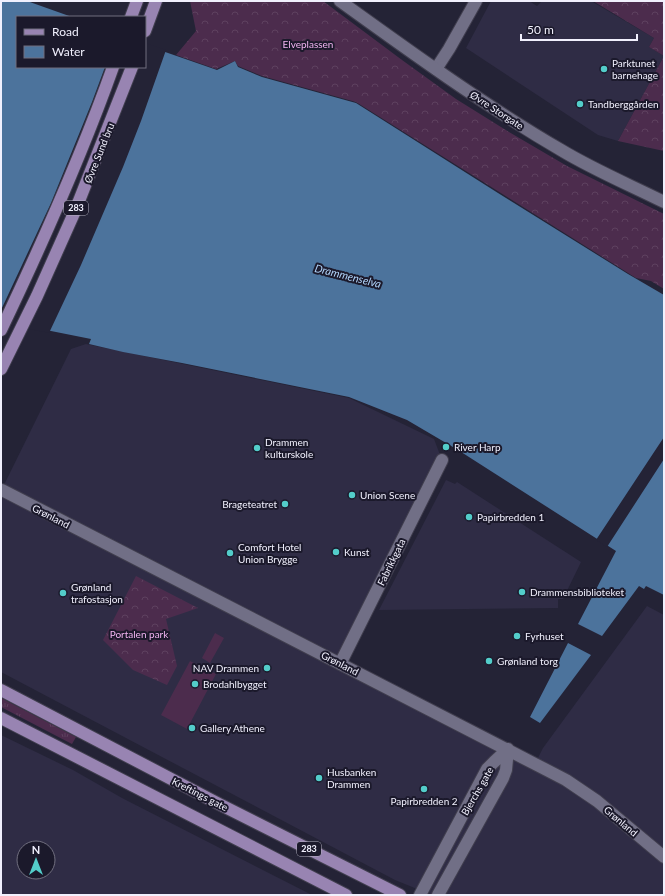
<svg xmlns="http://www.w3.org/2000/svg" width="665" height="896" viewBox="0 0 665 896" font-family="Lato,sans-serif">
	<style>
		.built { fill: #2f2c45; fill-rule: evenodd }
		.grass { fill: url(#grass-tufts) }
		.forest { fill: url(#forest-crowns) }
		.pitch { fill: #4c2c4d }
		.water { fill: #4c739c }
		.pier { fill: #242336 }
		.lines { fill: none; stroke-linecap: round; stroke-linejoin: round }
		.street-casing { stroke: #403e4e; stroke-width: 14 }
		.secondary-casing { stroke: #403e4e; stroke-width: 14 }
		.primary-casing { stroke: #403e4e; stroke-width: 14 }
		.street { stroke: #716f86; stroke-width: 12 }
		.secondary { stroke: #716f86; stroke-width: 12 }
		.primary { stroke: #9884b2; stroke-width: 12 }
		.poi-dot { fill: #53cdca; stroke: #1b192b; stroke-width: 1.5 }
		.labels { text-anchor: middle; stroke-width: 4; stroke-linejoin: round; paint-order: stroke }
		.shield { fill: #1b192b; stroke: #b1b0be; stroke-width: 1 }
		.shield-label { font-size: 9px; font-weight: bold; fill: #f1f0fd }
		.park-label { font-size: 10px; fill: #f1b3f0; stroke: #1b192b }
		.poi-label { font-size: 10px; fill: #f1f0fd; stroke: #1b192b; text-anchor: start }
		.street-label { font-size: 10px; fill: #f1f0fd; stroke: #1b192b }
		.water-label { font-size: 11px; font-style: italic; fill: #b0d3f9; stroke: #1b192b }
	</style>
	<defs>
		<pattern id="grass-tufts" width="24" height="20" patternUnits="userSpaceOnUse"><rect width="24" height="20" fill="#4c2c4d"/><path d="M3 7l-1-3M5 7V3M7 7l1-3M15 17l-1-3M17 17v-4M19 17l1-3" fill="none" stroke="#5e415f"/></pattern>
		<pattern id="forest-crowns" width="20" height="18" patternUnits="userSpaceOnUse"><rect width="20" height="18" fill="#4c2c4d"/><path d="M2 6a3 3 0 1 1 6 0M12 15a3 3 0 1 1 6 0" fill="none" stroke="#5e415f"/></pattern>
	</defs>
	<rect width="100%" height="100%" fill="#242336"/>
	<path class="built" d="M 491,1 L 529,1 L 537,6 L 542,1 L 591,1 L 654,38 L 649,47 L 664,56 L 618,141 L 598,135 L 466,48 Z
		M 86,344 L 349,398 L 434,439 L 442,460 L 340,664 L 535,764 L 543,748 L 647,606 L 664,615 L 664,895 L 432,895 L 395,880 L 1,672 L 1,491 L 71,349 Z
		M 446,480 L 455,484 L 457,482 L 581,562 L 563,599 L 558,599 L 558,608 L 379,610 Z
		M 1,735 L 73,770 L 122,798 L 312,895 L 1,895 ZM 24,848 L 48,848 L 48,872 L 24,872 Z"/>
	<path class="grass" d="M 1,698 L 76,737 L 72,744 L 1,707 Z"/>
	<path class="forest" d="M 190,1 L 323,1 L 402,60 L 456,99 L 509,132 L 567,166 L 664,214 L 664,289 L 651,281 L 636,278 L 356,102 L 262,76 L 238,66 L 235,61 L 216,69 L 176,55 L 196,31 Z
		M 593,1 L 664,1 L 664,151 L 618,141 L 664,56 L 649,47 L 654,38 Z
		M 136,576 L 198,608 L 166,619 L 177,666 L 167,685 L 133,670 L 103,640 Z"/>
	<path class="pitch" d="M 215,633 L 224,638 L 210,663 L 202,658 Z
		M 190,661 L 216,674 L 187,729 L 161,715 Z"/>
	<path class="water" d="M 1,1 L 27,1 L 72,17 L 17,17 L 17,67 L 145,67 L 145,45 L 217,70 L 235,61 L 238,67 L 262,77 L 356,103 L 498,193 L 628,274 L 664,295 L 664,595 L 646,586 L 644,589 L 639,586 L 602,636 L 578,624 L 616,551 L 458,450 L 407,420 L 349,397 L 182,363 L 123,352 L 89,344 L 91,339 L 1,321 Z
		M 568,643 L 591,655 L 540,723 L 530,717 Z"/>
	<path class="pier" d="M 145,43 L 166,50 L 141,121 L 123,167 L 81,265 L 49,333 L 1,323 L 1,310 L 51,203 L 92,102 L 105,67 L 145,67 Z
		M 664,437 L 664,459 L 607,547 L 596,540 Z"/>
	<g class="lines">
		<g class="street-casing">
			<path id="street" d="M 436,69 L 449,49 L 476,1
				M 2,490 L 535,764 L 566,780 L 597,801 L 664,857
				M 340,664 L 442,460
				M 420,895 L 487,769 L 494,762 L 508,749
				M 438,895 L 503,778 L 506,770 L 508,749"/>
		</g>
		<g class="secondary-casing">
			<path id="secondary" d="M 340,1 C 412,53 484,105 561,150 C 594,170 630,185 664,202"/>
		</g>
		<g class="primary-casing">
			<path id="primary" d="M 131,17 L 137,1
				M 145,31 L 156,1
				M 1,330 C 42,244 81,157 113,67
				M 1,369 L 37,296 L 75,211 L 132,67
				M 1,690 L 219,804 L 400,895
				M 1,718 L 346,895"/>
		</g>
		<use href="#street" class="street"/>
		<use href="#secondary" class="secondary"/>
		<use href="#primary" class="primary"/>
	</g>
	<g class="poi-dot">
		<circle cx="604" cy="69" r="4"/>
		<circle cx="580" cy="104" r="4"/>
		<circle cx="446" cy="447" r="4"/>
		<circle cx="257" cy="448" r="4"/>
		<circle cx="352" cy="495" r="4"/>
		<circle cx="285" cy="504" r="4"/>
		<circle cx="469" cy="517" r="4"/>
		<circle cx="336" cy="552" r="4"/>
		<circle cx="230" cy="553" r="4"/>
		<circle cx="522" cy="592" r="4"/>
		<circle cx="63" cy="593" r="4"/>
		<circle cx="517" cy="636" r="4"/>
		<circle cx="489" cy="661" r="4"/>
		<circle cx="267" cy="668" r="4"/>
		<circle cx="195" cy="684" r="4"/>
		<circle cx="192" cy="728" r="4"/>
		<circle cx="319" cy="778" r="4"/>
		<circle cx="424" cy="789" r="4"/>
	</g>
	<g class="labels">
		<g class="shield">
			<rect x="64" y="201" width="24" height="14" rx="3"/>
			<rect x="297" y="842" width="24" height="14" rx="3"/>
		</g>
		<g class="shield-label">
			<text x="76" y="211">283</text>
			<text x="309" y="852">283</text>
		</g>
		<g class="park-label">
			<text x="308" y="48">Elveplassen</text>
			<text x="139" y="638">Portalen park</text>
		</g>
		<g class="poi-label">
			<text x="612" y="67">Parktunet<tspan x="612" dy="12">barnehage</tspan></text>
			<text x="588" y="108">Tandberggården</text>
			<text x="265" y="446">Drammen<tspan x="265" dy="12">kulturskole</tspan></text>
			<text x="454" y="451">River Harp</text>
			<text x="360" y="499">Union Scene</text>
			<text x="277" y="508" text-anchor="end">Brageteatret</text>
			<text x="477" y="521">Papirbredden 1</text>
			<text x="238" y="551">Comfort Hotel<tspan x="238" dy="12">Union Brygge</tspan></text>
			<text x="344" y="556">Kunst</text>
			<text x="71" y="591">Grønland<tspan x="71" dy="12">trafostasjon</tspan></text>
			<text x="530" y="596">Drammensbiblioteket</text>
			<text x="525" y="640">Fyrhuset</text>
			<text x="497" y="665">Grønland torg</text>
			<text x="259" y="672" text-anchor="end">NAV Drammen</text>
			<text x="203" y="688">Brodahlbygget</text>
			<text x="200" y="732">Gallery Athene</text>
			<text x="327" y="776">Husbanken<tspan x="327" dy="12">Drammen</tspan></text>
			<text x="424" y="805" text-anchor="middle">Papirbredden 2</text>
		</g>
		<g class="street-label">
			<text transform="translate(497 110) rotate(33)" y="4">Øvre Storgate</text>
			<text transform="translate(99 153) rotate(-68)" y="4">Øvre Sund bru</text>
			<text transform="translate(51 516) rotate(27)" y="4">Grønland</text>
			<text transform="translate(391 562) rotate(-64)" y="4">Fabrikkgata</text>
			<text transform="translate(340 663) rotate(27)" y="4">Grønland</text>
			<text transform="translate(477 791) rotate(-60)" y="4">Bjerchs gate</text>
			<text transform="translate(200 794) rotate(27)" y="4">Kreftings gate</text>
			<text transform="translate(621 821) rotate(40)" y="4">Grønland</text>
		</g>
		<g class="water-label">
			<text transform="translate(348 276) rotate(14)" y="4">Drammenselva</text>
		</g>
	</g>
	<rect width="665" height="896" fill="none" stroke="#f1f0fd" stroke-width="4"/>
	<rect x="16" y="16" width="130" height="52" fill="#1b192b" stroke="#716f7f"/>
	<rect x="24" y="29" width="20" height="6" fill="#9884b2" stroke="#716f7f"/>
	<text x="52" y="36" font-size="12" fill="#f1f0fd">Road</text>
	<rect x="24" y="46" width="20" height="12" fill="#4c739c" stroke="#716f7f"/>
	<text x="52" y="56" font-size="12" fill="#f1f0fd">Water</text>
	<g transform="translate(36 860)"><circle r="19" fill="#1b192b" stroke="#716f7f"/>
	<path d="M0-3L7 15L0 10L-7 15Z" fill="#53cdca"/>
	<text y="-6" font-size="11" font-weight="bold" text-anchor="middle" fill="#f1f0fd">N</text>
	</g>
	<path d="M521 34v6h116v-6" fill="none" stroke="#f1f0fd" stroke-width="2"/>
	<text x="527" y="34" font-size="12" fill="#f1f0fd" stroke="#1b192b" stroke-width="3" paint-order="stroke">50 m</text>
</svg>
